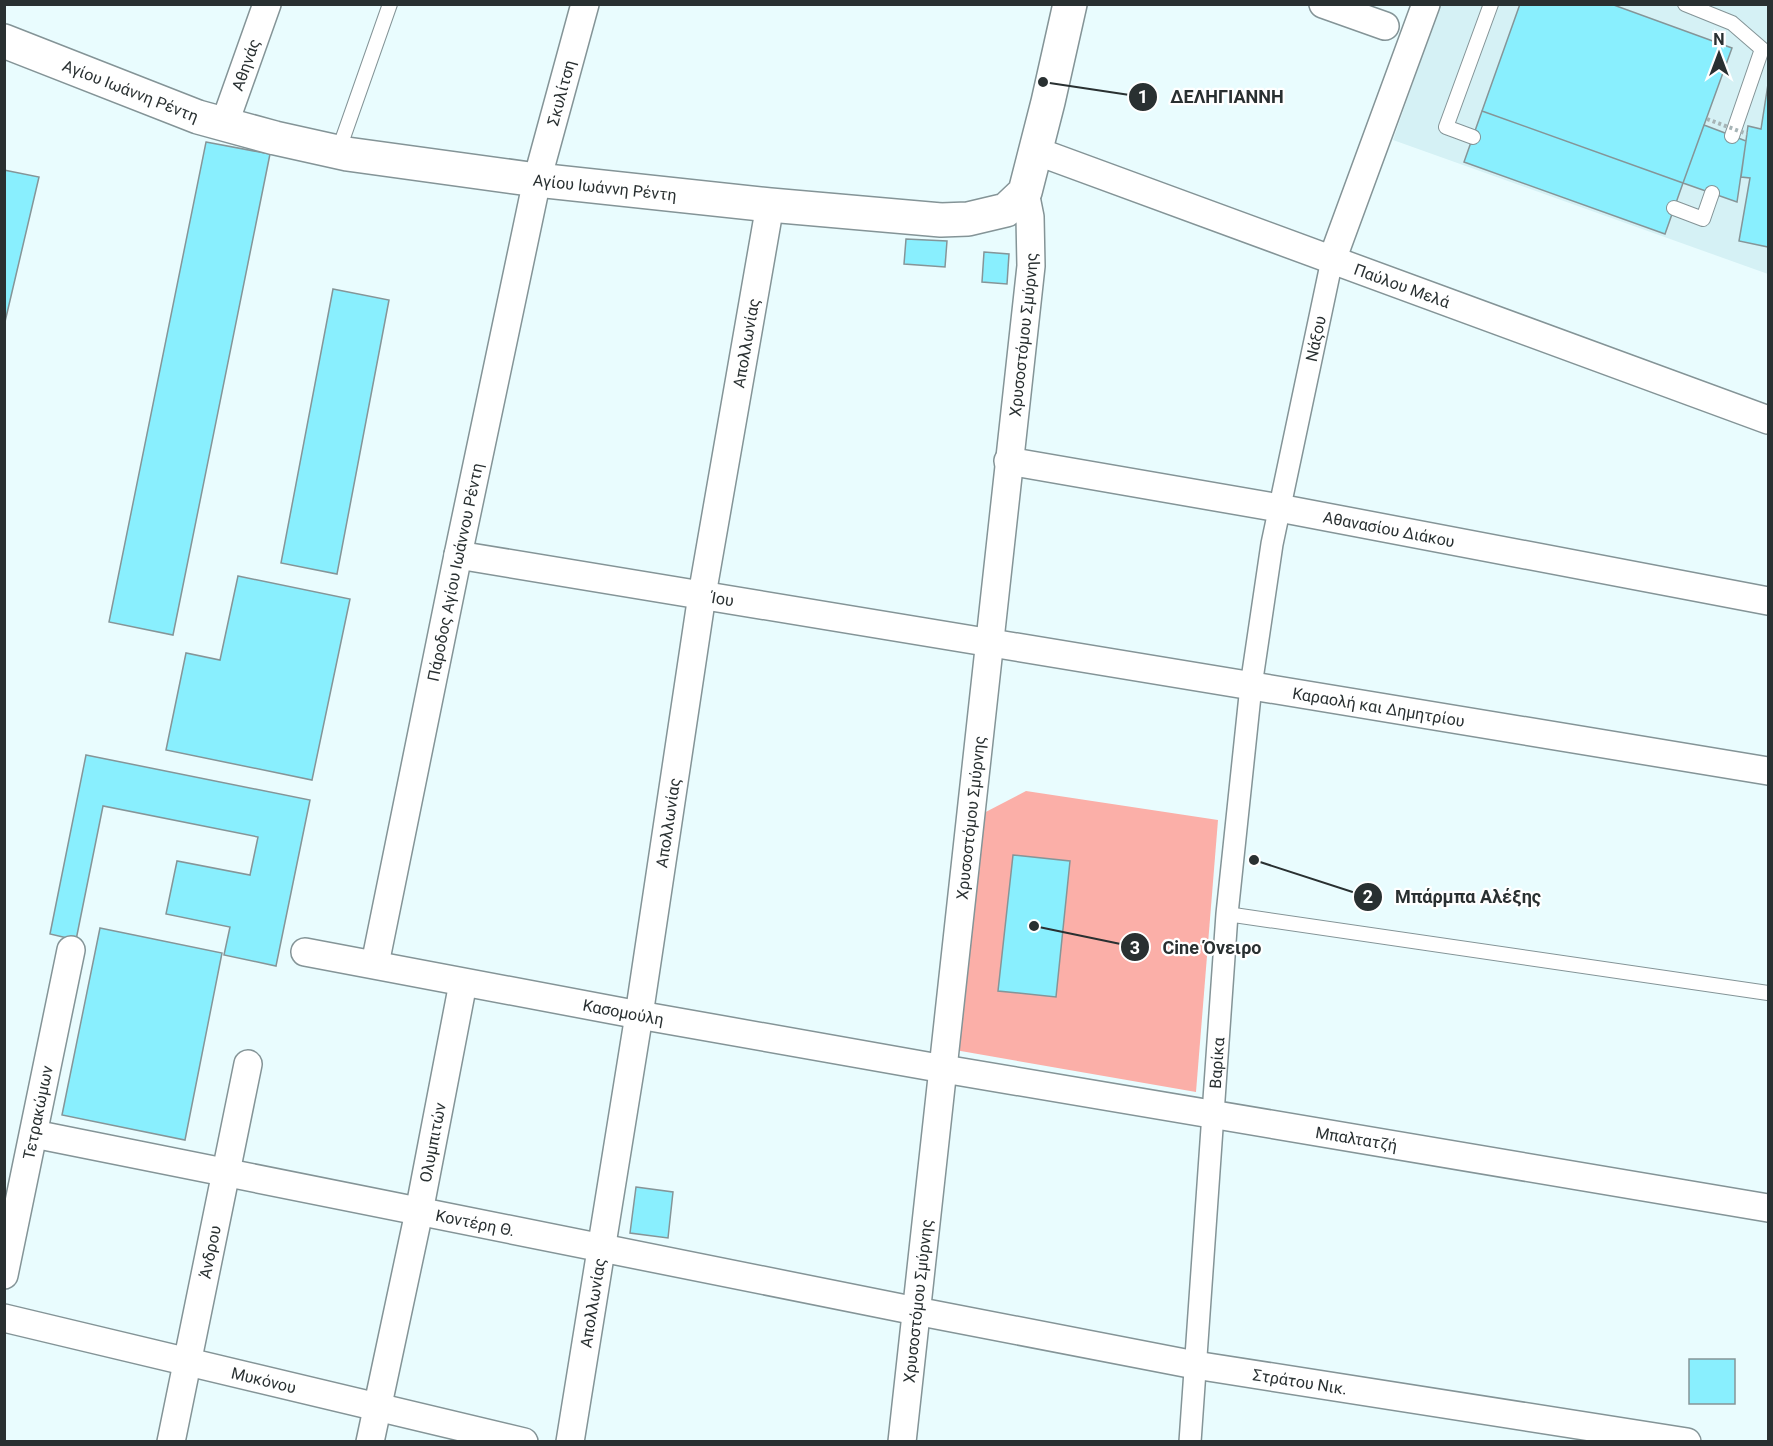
<svg xmlns="http://www.w3.org/2000/svg" width="1773" height="1446" viewBox="0 0 1773 1446" font-family="Roboto,sans-serif">
	<style>
		.built { fill: #d5f1f5 }
		.green { fill: #fbafa8 }
		.building { fill: #89effe; stroke: #859598; stroke-width: 1.5 }
		.lines { fill: none; stroke-linecap: round; stroke-linejoin: round }
		.service-casing { stroke: #849497; stroke-width: 16 }
		.pedestrian-casing { stroke: #849497; stroke-width: 24 }
		.minor-casing { stroke: #849497; stroke-width: 30 }
		.tertiary-casing { stroke: #849497; stroke-width: 36 }
		.service { stroke: #fff; stroke-width: 14 }
		.pedestrian { stroke: #fff; stroke-width: 21 }
		.minor { stroke: #fff; stroke-width: 27 }
		.tertiary { stroke: #fff; stroke-width: 33 }
		.path-bridge { stroke: #a6b4b6; stroke-width: 4; stroke-dasharray: 3 3; stroke-linecap: butt }
		.labels { text-anchor: middle; stroke-width: 4.5; stroke-linejoin: round; paint-order: stroke }
		.street-label { font-size: 16px; fill: #293031; stroke: #fff }
		.leader { fill: none; stroke: #293031; stroke-width: 2 }
		.callout-dot { fill: #293031; stroke: #fff; stroke-width: 2 }
		.mark-label { font-size: 18px; text-anchor: middle; font-weight: bold; fill: #fff }
		.callout-label { font-size: 18px; text-anchor: middle; font-weight: bold; fill: #293031; stroke: #fff; stroke-width: 4.5; stroke-linejoin: round; paint-order: stroke }
	</style>
	<rect width="100%" height="100%" fill="#e9fcfe"/>
	<path class="built" d="M 1440,5 L 1520,5 L 1464,162 L 1664,234 L 1683,183 L 1736,201 L 1741,177 L 1750,178 L 1739,241 L 1768,247 L 1768,274 L 1393,140 Z
		M 1611,5 L 1768,5 L 1768,84 L 1761,129 L 1749,127 L 1746,141 L 1704,125 L 1732,48 Z"/>
	<path class="green" d="M 1026,791 L 1218,820 L 1196,1092 L 955,1050 L 978,816 Z"/>
	<path class="building" d="M 1520,4 L 1611,4 L 1732,48 L 1683,183 L 1482,111 Z
		M 1768,84 L 1768,247 L 1739,241 L 1750,178 L 1741,177 L 1748,126 L 1761,129 Z
		M 1482,111 L 1683,183 L 1665,234 L 1464,162 Z
		M 1704,125 L 1746,141 L 1737,202 L 1683,183 Z
		M 206,142 L 270,154 L 173,635 L 109,622 Z
		M 4,170 L 39,177 L 4,326 Z
		M 906,239 L 947,241 L 945,267 L 904,264 Z
		M 984,252 L 1009,254 L 1007,284 L 982,282 Z
		M 333,289 L 389,300 L 337,574 L 281,563 Z
		M 238,576 L 350,599 L 312,780 L 166,750 L 186,653 L 220,660 Z
		M 86,755 L 310,800 L 276,966 L 224,955 L 230,927 L 166,914 L 177,861 L 250,875 L 258,837 L 103,806 L 76,940 L 50,934 Z
		M 1013,855 L 1070,861 L 1056,997 L 998,991 Z
		M 100,928 L 222,953 L 185,1140 L 62,1115 Z
		M 636,1187 L 673,1192 L 668,1238 L 630,1233 Z
		M 1689,1359 L 1735,1359 L 1735,1404 L 1689,1404 Z"/>
	<g class="lines">
		<g class="service-casing">
			<path id="service" d="M 1685,4 L 1732,23 L 1762,49 L 1732,136
				M 1473,137 L 1446,127 L 1491,4
				M 338,152 L 390,4
				M 1674,208 L 1703,219 L 1712,193
				M 1227,914 L 1768,993"/>
		</g>
		<g class="pedestrian-casing">
			<g id="pedestrian">
				<path id="s1" d="M 1190,1442 L 1227,914 L 1251,686 L 1272,544 L 1332,260"/>
			</g>
		</g>
		<g class="minor-casing">
			<g id="minor">
				<path d="M 1323,4 L 1385,26"/>
				<path id="s2" d="M 224,125 L 267,4"/>
				<path id="s3" d="M 1036,151 L 1768,420"/>
				<path d="M 1332,260 L 1426,4"/>
				<path id="s4" d="M 1008,461 L 1279,508 L 1768,601"/>
				<path id="s5" d="M 458,555 L 1768,771"/>
				<path id="s6" d="M 305,952 L 639,1015 L 944,1069 L 1768,1208"/>
				<path id="s7" d="M 375,964 L 458,555 L 537,180 L 585,4"/>
				<path id="s8" d="M 34,1134 L 916,1311 L 1195,1365 L 1687,1442"/>
				<path id="s9" d="M 4,1275 L 71,950"/>
				<path id="s10" d="M 4,1318 L 524,1442"/>
				<path id="s11" d="M 171,1442 L 248,1064"/>
				<path id="s12" d="M 370,1442 L 419,1212 L 463,983"/>
				<path id="s13" d="M 570,1442 L 639,1015 L 702,595 L 770,205"/>
				<path id="s14" d="M 902,1442 L 1031,266 L 1030,217 L 1025,192"/>
			</g>
		</g>
		<g class="tertiary-casing">
			<g id="tertiary">
				<path id="s15" d="M 4,41 L 198,117 L 275,138 L 347,154 L 537,180 L 770,205 L 941,220 L 968,219 L 1006,210 L 1025,192 L 1048,102 L 1070,4"/>
			</g>
		</g>
		<use href="#service" class="service"/>
		<use href="#pedestrian" class="pedestrian"/>
		<use href="#minor" class="minor"/>
		<use href="#tertiary" class="tertiary"/>
		<path class="path-bridge" d="M 1707,119 L 1747,134"/>
	</g>
	<g class="labels">
		<g class="street-label">
			<text dy="6" stroke="none"><textPath href="#s2" startOffset="64">Αθηνάς</textPath></text>
			<text dy="6" stroke="none"><textPath href="#s15" startOffset="136">Αγίου Ιωάννη Ρέντη</textPath></text>
			<text dy="6" stroke="none"><textPath href="#s7" startOffset="891">Σκυλίτση</textPath></text>
			<text dy="6" stroke="none"><textPath href="#s15" startOffset="622">Αγίου Ιωάννη Ρέντη</textPath></text>
			<text dy="6" stroke="none"><textPath href="#s3" startOffset="390">Παύλου Μελά</textPath></text>
			<text dy="6" stroke="none"><textPath href="#s14" startOffset="1114">Χρυσοστόμου Σμύρνης</textPath></text>
			<text dy="6" stroke="none"><textPath href="#s1" startOffset="1112">Νάξου</textPath></text>
			<text dy="6" stroke="none"><textPath href="#s13" startOffset="1113">Απολλωνίας</textPath></text>
			<text dy="6" stroke="none"><textPath href="#s4" startOffset="387">Αθανασίου Διάκου</textPath></text>
			<text dy="6" stroke="none"><textPath href="#s7" startOffset="400">Πάροδος Αγίου Ιωάννου Ρέντη</textPath></text>
			<text dy="6" stroke="none"><textPath href="#s5" startOffset="268">Ίου</textPath></text>
			<text dy="6" stroke="none"><textPath href="#s5" startOffset="933">Καραολή και Δημητρίου</textPath></text>
			<text dy="6" stroke="none"><textPath href="#s14" startOffset="628">Χρυσοστόμου Σμύρνης</textPath></text>
			<text dy="6" stroke="none"><textPath href="#s13" startOffset="627">Απολλωνίας</textPath></text>
			<text dy="6" stroke="none"><textPath href="#s6" startOffset="324">Κασομούλη</textPath></text>
			<text dy="6" stroke="none"><textPath href="#s1" startOffset="380">Βαρίκα</textPath></text>
			<text dy="6" stroke="none"><textPath href="#s9" startOffset="166">Τετρακώμων</textPath></text>
			<text dy="6" stroke="none"><textPath href="#s6" startOffset="1068">Μπαλτατζή</textPath></text>
			<text dy="6" stroke="none"><textPath href="#s12" startOffset="306">Ολυμπιτών</textPath></text>
			<text dy="6" stroke="none"><textPath href="#s8" startOffset="450">Κοντέρη Θ.</textPath></text>
			<text dy="6" stroke="none"><textPath href="#s11" startOffset="194">Άνδρου</textPath></text>
			<text dy="6" stroke="none"><textPath href="#s14" startOffset="142">Χρυσοστόμου Σμύρνης</textPath></text>
			<text dy="6" stroke="none"><textPath href="#s13" startOffset="141">Απολλωνίας</textPath></text>
			<text dy="6" stroke="none"><textPath href="#s10" startOffset="267">Μυκόνου</textPath></text>
			<text dy="6" stroke="none"><textPath href="#s8" startOffset="1290">Στράτου Νικ.</textPath></text>
		</g>
	</g>
	<path class="leader" d="M1043 82L1143 97M1254 860L1368 897M1034 926L1135 947"/>
	<g class="callout-dot">
		<circle cx="1043" cy="82" r="6"/>
		<circle cx="1254" cy="860" r="6"/>
		<circle cx="1034" cy="926" r="6"/>
		<circle cx="1143" cy="97" r="15"/>
		<circle cx="1368" cy="897" r="15"/>
		<circle cx="1135" cy="947" r="15"/>
	</g>
	<g class="mark-label">
		<text x="1143" y="103">1</text>
		<text x="1368" y="903">2</text>
		<text x="1135" y="954">3</text>
	</g>
	<g class="callout-label">
		<text x="1227" y="103">ΔΕΛΗΓΙΑΝΝΗ</text>
		<text x="1468" y="903">Μπάρμπα Αλέξης</text>
		<text x="1212" y="954">Cine Όνειρο</text>
	</g>
	<rect width="1773" height="1446" fill="none" stroke="#293031" stroke-width="12"/>
	<g transform="translate(1719 54)" stroke="#ffffff" stroke-width="4.5" paint-order="stroke">
	<path d="M0-4.5L10 22L0 15L-10 22Z" fill="#293031"/>
	<text y="-9" font-size="16" font-weight="bold" text-anchor="middle" fill="#293031">N</text>
	</g>
</svg>
